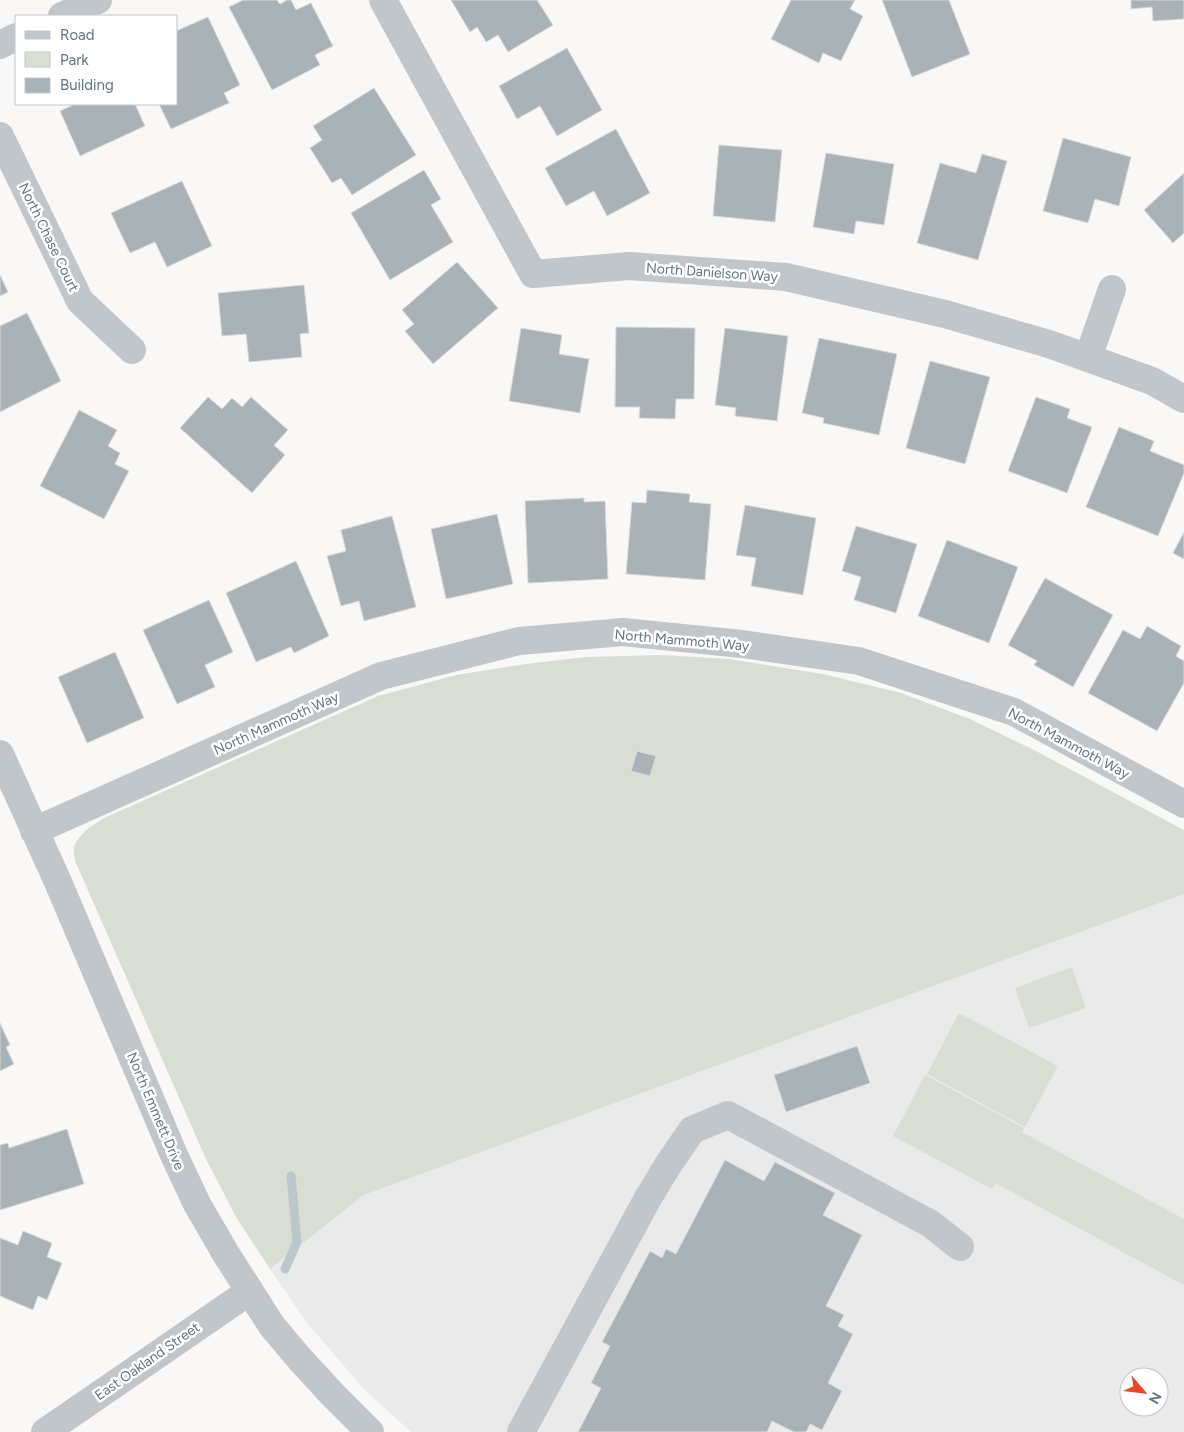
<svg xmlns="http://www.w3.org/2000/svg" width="1184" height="1432" viewBox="0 0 1184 1432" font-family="Figtree,sans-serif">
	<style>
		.built { fill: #e9eae9; fill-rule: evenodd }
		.green { fill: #d9ded5 }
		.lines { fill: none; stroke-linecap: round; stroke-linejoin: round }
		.stream { stroke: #bac7cb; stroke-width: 9 }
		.building { fill: #a8b2b7; stroke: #dadad8 }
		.minor { stroke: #c1c6ca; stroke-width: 28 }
		.labels { text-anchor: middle; stroke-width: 5; stroke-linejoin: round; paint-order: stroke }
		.street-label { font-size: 14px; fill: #637681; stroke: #fff }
	</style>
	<rect width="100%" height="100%" fill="#f9f8f6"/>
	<path class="built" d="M 1184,894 L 1184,1432 L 411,1432 L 365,1390 L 307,1323 L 270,1269 L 364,1195 ZM 1129,1377 L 1159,1377 L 1159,1407 L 1129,1407 Z"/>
	<path class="green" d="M 661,655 L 730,659 L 823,674 L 901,693 L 970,719 L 1038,752 L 1184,830 L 1184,894 L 364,1195 L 270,1269 L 236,1217 L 206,1159 L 76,863 C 75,859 73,851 74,847 C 78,834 93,825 104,818 L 378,696 L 456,675 L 526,664 L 585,657 Z
		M 1072,967 L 1086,1008 L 1029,1028 L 1015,988 Z
		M 959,1013 L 1058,1066 L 1025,1127 L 927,1074 Z
		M 925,1075 L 1024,1128 L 1022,1132 L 1184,1219 L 1184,1285 L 995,1183 L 992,1189 L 893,1136 Z"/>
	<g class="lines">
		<path class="stream" d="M 285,1269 L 297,1242 L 291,1176"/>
	</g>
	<path class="building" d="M 243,0 L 277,0 L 280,4 L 287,0 L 291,0 L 296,10 L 311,3 L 333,46 L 315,55 L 320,65 L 272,90 L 229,7 Z
		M 451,0 L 537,0 L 553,25 L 508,52 L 498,35 L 486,42 L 477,27 L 470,32 Z
		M 791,0 L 855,0 L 850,9 L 863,16 L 841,61 L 823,53 L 819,63 L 771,39 Z
		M 882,0 L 949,0 L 970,54 L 912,77 Z
		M 1131,0 L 1184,0 L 1184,19 L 1153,21 L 1152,7 L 1131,9 Z
		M 208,17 L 240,85 L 224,93 L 229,103 L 171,129 L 159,104 L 176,104 L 176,31 Z
		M 567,48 L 602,110 L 557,136 L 540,106 L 517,119 L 499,86 Z
		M 374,88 L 416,155 L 352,195 L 341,178 L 332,183 L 310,148 L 322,140 L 313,126 Z
		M 75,104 L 135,104 L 145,126 L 80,156 L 60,111 Z
		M 616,129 L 650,193 L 607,216 L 594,191 L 566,206 L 545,168 Z
		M 1063,138 L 1131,157 L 1119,206 L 1095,199 L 1088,223 L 1043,211 Z
		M 719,145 L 782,150 L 775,222 L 713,216 Z
		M 826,153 L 894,164 L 884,225 L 856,221 L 854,234 L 813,227 Z
		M 982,154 L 1007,161 L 978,260 L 917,243 L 940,163 L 976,173 Z
		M 424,170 L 441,199 L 431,205 L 453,242 L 390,280 L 351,213 Z
		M 1184,173 L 1184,233 L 1173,243 L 1144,210 Z
		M 182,181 L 212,246 L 167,267 L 155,242 L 130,253 L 111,213 Z
		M 457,262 L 498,308 L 433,364 L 405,331 L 414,324 L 402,310 Z
		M 0,275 L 8,292 L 0,296 Z
		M 304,285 L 309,333 L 300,334 L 302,357 L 249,362 L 246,334 L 222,336 L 218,293 Z
		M 27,313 L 61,381 L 0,412 L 0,326 Z
		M 616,327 L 695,328 L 694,399 L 676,399 L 675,419 L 639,418 L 640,407 L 615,407 Z
		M 521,328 L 562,335 L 559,354 L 589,359 L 580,413 L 509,401 Z
		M 725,328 L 788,336 L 777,421 L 735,416 L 736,408 L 715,405 Z
		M 819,338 L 897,354 L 879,435 L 823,423 L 824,418 L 802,413 Z
		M 930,361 L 990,377 L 965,464 L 906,448 Z
		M 208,397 L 222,409 L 232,398 L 242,407 L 251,397 L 288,430 L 274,445 L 285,455 L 252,493 L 180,428 Z
		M 1036,397 L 1070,409 L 1067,418 L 1092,427 L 1067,493 L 1008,471 Z
		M 79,410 L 117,430 L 108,446 L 120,453 L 115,464 L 129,471 L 104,519 L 40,486 Z
		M 1119,427 L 1154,441 L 1150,451 L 1184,465 L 1184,473 L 1158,536 L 1086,507 Z
		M 647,490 L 690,494 L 689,502 L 711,504 L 705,580 L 626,574 L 632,502 L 646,503 Z
		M 584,498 L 584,502 L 605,501 L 608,579 L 528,583 L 525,501 Z
		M 745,505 L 816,518 L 803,595 L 751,586 L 756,558 L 736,555 Z
		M 497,514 L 513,584 L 446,599 L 431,529 Z
		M 392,516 L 416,607 L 364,621 L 359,601 L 341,606 L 327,556 L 346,551 L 341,530 Z
		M 856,526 L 917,544 L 896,613 L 854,600 L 861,577 L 842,571 Z
		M 1184,532 L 1184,559 L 1173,553 Z
		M 947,540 L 1018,567 L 989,643 L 918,616 Z
		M 296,561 L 329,636 L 294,653 L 291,647 L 256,662 L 226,593 Z
		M 1045,578 L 1113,615 L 1073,687 L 1034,665 L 1037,661 L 1008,645 Z
		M 209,600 L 233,652 L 205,665 L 215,687 L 177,704 L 143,630 Z
		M 1147,626 L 1181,646 L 1176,656 L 1184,661 L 1184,683 L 1157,731 L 1088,693 L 1123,630 L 1140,639 Z
		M 115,652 L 144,718 L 87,743 L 58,677 Z
		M 637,751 L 656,756 L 650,776 L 631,771 Z
		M 0,1023 L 10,1045 L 6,1047 L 14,1064 L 0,1071 Z
		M 857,1046 L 870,1083 L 786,1112 L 774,1075 Z
		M 67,1129 L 84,1184 L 0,1210 L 0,1145 L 8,1143 L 9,1148 Z
		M 725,1160 L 764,1181 L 775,1162 L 835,1193 L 823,1215 L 862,1235 L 826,1306 L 844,1315 L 838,1326 L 853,1334 L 828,1383 L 842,1391 L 822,1430 L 810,1424 L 806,1432 L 794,1432 L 772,1421 L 767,1432 L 578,1432 L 601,1388 L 591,1383 L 610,1346 L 602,1342 L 650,1251 L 662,1258 L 666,1249 L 676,1254 Z
		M 23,1231 L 52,1243 L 47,1257 L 62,1263 L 47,1300 L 38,1296 L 33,1310 L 0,1296 L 0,1238 L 18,1245 Z"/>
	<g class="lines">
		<path class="minor" d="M 383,0 L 533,274 L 629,266 L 786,277 L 945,314 L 1049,344 L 1152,381 L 1184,399
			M 62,16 L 98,0
			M 0,45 L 16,37
			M 0,136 L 80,301 L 132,350
			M 1088,358 L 1112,289
			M 0,754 L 58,882 L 174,1155 L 197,1204 L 226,1254 L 272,1326 L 299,1358 L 332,1394 L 370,1432
			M 34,831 L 381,676 L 519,641 L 623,632 L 742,644 L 859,661 L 1014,712 L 1184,804
			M 45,1432 L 250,1291
			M 521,1432 L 648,1198 L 668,1165 L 692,1130 L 728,1115 L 931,1224 L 960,1247"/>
	</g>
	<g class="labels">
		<g class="street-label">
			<text transform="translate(49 237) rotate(64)" y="5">North Chase Court</text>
			<text transform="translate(712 272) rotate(4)" y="5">North Danielson Way</text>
			<text transform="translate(682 640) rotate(5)" y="5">North Mammoth Way</text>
			<text transform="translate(276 723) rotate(-24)" y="5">North Mammoth Way</text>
			<text transform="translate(1069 743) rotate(28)" y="5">North Mammoth Way</text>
			<text transform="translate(156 1111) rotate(67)" y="5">North Emmett Drive</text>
			<text transform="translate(147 1361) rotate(-35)" y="5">East Oakland Street</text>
		</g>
	</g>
	<rect x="15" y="15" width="162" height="90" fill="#ffffff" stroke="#c1c8cd"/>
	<rect x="25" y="31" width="25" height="8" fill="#c1c6ca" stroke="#c1c8cd"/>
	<text x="60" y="40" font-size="15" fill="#637681">Road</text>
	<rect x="25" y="52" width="25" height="15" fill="#d9ded5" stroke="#c1c8cd"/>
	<text x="60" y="65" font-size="15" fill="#637681">Park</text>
	<rect x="25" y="78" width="25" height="15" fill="#a8b2b7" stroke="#c1c8cd"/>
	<text x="60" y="90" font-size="15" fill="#637681">Building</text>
	<g transform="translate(1144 1392) rotate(118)"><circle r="24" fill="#ffffff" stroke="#c1c8cd"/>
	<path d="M0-4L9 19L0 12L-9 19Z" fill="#e64829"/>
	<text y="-8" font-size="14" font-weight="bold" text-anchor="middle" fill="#637681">N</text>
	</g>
</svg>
